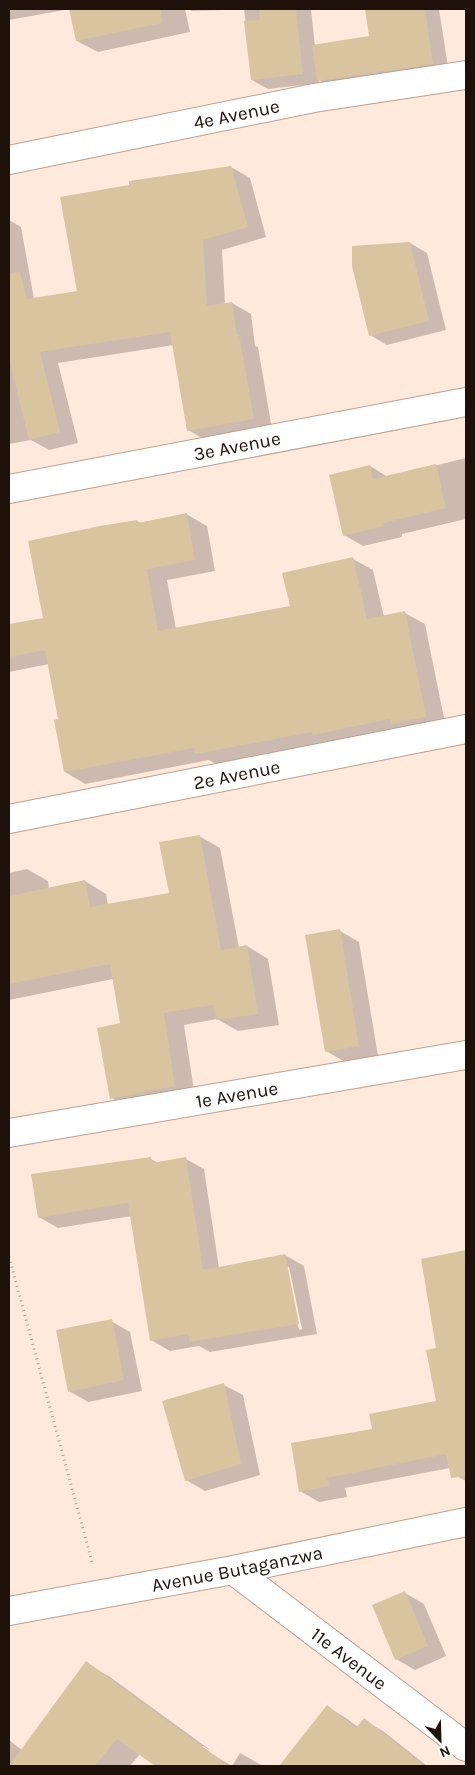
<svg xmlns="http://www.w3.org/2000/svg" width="475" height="1775" viewBox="0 0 475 1775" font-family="Karla,sans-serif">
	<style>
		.shadow { fill: #0003; fill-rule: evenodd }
		.building { fill: #d8c49f }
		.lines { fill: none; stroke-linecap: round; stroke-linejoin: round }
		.minor-casing { stroke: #c09f8c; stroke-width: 30 }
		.path { stroke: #b09e94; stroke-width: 3; stroke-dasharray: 1 4; stroke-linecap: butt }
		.minor { stroke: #fff; stroke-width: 28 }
		.labels { text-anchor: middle; stroke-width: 5; stroke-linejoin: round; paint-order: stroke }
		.street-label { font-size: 19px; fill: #1d110a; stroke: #fff }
	</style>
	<rect width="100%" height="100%" fill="#ffe9dd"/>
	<path class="shadow" d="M 9,9 L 70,9 L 9,20 Z
		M 70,9 L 185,9 L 190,32 L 98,52 L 77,41 Z
		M 189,9 L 225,9 L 225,10 L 192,11 Z
		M 244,9 L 311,9 L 315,46 L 370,38 L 366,9 L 439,9 L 449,73 L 335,90 L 319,80 L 319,83 L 268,89 L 252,80 Z
		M 231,167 L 250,178 L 266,237 L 222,250 L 225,304 L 232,303 L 251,314 L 255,346 L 258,347 L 272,429 L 207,441 L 188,430 L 174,345 L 58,363 L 78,443 L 49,450 L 31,440 L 9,444 L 9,220 L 21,227 L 34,299 L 78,292 Z
		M 410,243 L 427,253 L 446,330 L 387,345 L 370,335 Z
		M 466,458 L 466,519 L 402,534 L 402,537 L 363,546 L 344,535 L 370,466 L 388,477 Z
		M 186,514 L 207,526 L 215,571 L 167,580 L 176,629 L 291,607 L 353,559 L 373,570 L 384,617 L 405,613 L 425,624 L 446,728 L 217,765 L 209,760 L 85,784 L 65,772 L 59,720 L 49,664 L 9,672 L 9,626 L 44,619 L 137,521 L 141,523 Z
		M 199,836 L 220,848 L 239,948 L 247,946 L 268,959 L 279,1025 L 238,1031 L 217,1019 L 184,1025 L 195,1097 L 132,1110 L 112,1098 L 121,1024 L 113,979 L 9,1000 L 9,873 L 27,869 L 48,881 L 49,889 L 85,881 L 106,894 L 108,905 L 170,894 Z
		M 340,931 L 359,942 L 378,1056 L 345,1062 L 326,1051 Z
		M 151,1159 L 158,1163 L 186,1159 L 204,1169 L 219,1268 L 285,1255 L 304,1266 L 317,1334 L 210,1352 L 199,1346 L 170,1351 L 151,1340 L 132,1216 L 58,1228 L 39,1217 ZM 286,1267 L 289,1267 L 302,1329 L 299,1330 Z
		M 466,1252 L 466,1481 L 451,1473 L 450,1468 L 345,1488 L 347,1497 L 319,1502 L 300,1491 L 374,1430 L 437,1402 L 437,1349 L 422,1260 Z
		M 111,1321 L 130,1332 L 142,1391 L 88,1402 L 69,1391 Z
		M 224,1385 L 243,1395 L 260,1475 L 205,1491 L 186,1480 Z
		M 405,1593 L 424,1604 L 446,1656 L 415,1670 L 396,1659 Z
		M 86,1663 L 110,1677 L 213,1752 L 203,1746 L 202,1748 L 232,1766 L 240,1753 L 263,1766 L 157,1766 L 140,1754 L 130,1766 L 9,1766 L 9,1740 L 22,1750 Z
		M 328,1707 L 346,1718 L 358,1727 L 364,1720 L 383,1731 L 427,1766 L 280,1766 Z"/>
	<path class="building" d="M 69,9 L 161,9 L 162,23 L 76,41 Z
		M 259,9 L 296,9 L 303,74 L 251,80 L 244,21 L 260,20 Z
		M 365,9 L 425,9 L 433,64 L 317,81 L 312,45 L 369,36 Z
		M 231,166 L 248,227 L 203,240 L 207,306 L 232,302 L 237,335 L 239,335 L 254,419 L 187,431 L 170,332 L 40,352 L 60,432 L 29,440 L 9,358 L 9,273 L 20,272 L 27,299 L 77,291 L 60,197 L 129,185 L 129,181 Z
		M 410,242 L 429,321 L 369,336 L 352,266 L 352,246 Z
		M 436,464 L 446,508 L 383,523 L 384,526 L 343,536 L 329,475 L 370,465 L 373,479 Z
		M 187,513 L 195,560 L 147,569 L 158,631 L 290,606 L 282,573 L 353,557 L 367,619 L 405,611 L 426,717 L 391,724 L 390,719 L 313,735 L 312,732 L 195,754 L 194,748 L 64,772 L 54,720 L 58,719 L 45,650 L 9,657 L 9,624 L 43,618 L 28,541 L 100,526 L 137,520 L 138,523 Z
		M 200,835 L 221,950 L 247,945 L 258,1014 L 216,1020 L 213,1005 L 164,1013 L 175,1086 L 110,1099 L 97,1028 L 120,1023 L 110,964 L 9,984 L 9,896 L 85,880 L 90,907 L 169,893 L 159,842 Z
		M 340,929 L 359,1046 L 325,1052 L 305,935 Z
		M 151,1157 L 152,1163 L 186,1157 L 203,1270 L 285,1254 L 299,1324 L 190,1342 L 188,1334 L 150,1341 L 128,1203 L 38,1218 L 31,1174 Z
		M 466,1250 L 466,1476 L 451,1478 L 446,1454 L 327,1478 L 329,1486 L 299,1492 L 291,1443 L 372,1429 L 369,1414 L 436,1401 L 426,1350 L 436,1348 L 421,1259 Z
		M 112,1319 L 124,1380 L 68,1392 L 56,1330 Z
		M 224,1383 L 241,1464 L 185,1481 L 162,1401 Z
		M 405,1591 L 428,1646 L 395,1660 L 372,1605 Z
		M 86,1661 L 229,1766 L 155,1766 L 117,1739 L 95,1766 L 9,1766 Z
		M 327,1705 L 356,1728 L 364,1718 L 425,1766 L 279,1766 Z"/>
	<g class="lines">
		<g class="minor-casing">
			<g id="minor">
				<path id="s1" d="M 9,160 L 314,98 L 466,75"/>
				<path id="s2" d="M 9,489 L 466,402"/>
				<path id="s3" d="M 9,819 L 466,729"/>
				<path id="s4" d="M 9,1133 L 466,1055"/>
				<path id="s5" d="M 233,1570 L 466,1747"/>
				<path id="s6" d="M 9,1611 L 233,1570 L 466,1522"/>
			</g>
		</g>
		<path class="path" d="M 9,1257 L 92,1562"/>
		<use href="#minor" class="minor"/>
	</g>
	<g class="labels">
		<g class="street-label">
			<text dy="7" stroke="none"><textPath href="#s1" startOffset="232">4e Avenue</textPath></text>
			<text dy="7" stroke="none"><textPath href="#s2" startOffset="232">3e Avenue</textPath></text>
			<text dy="7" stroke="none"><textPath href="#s3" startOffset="232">2e Avenue</textPath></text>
			<text dy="7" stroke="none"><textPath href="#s4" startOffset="231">1e Avenue</textPath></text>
			<text dy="7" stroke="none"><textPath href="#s6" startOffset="232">Avenue Butaganzwa</textPath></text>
			<text dy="7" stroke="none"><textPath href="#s5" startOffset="146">11e Avenue</textPath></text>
		</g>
	</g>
	<rect width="475" height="1775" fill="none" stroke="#1d110a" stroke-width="20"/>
	<g transform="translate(440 1740) rotate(157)" stroke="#ffffff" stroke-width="4" paint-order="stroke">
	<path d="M0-4L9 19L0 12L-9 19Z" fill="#1d110a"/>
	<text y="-8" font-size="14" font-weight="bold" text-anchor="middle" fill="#1d110a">N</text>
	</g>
</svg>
